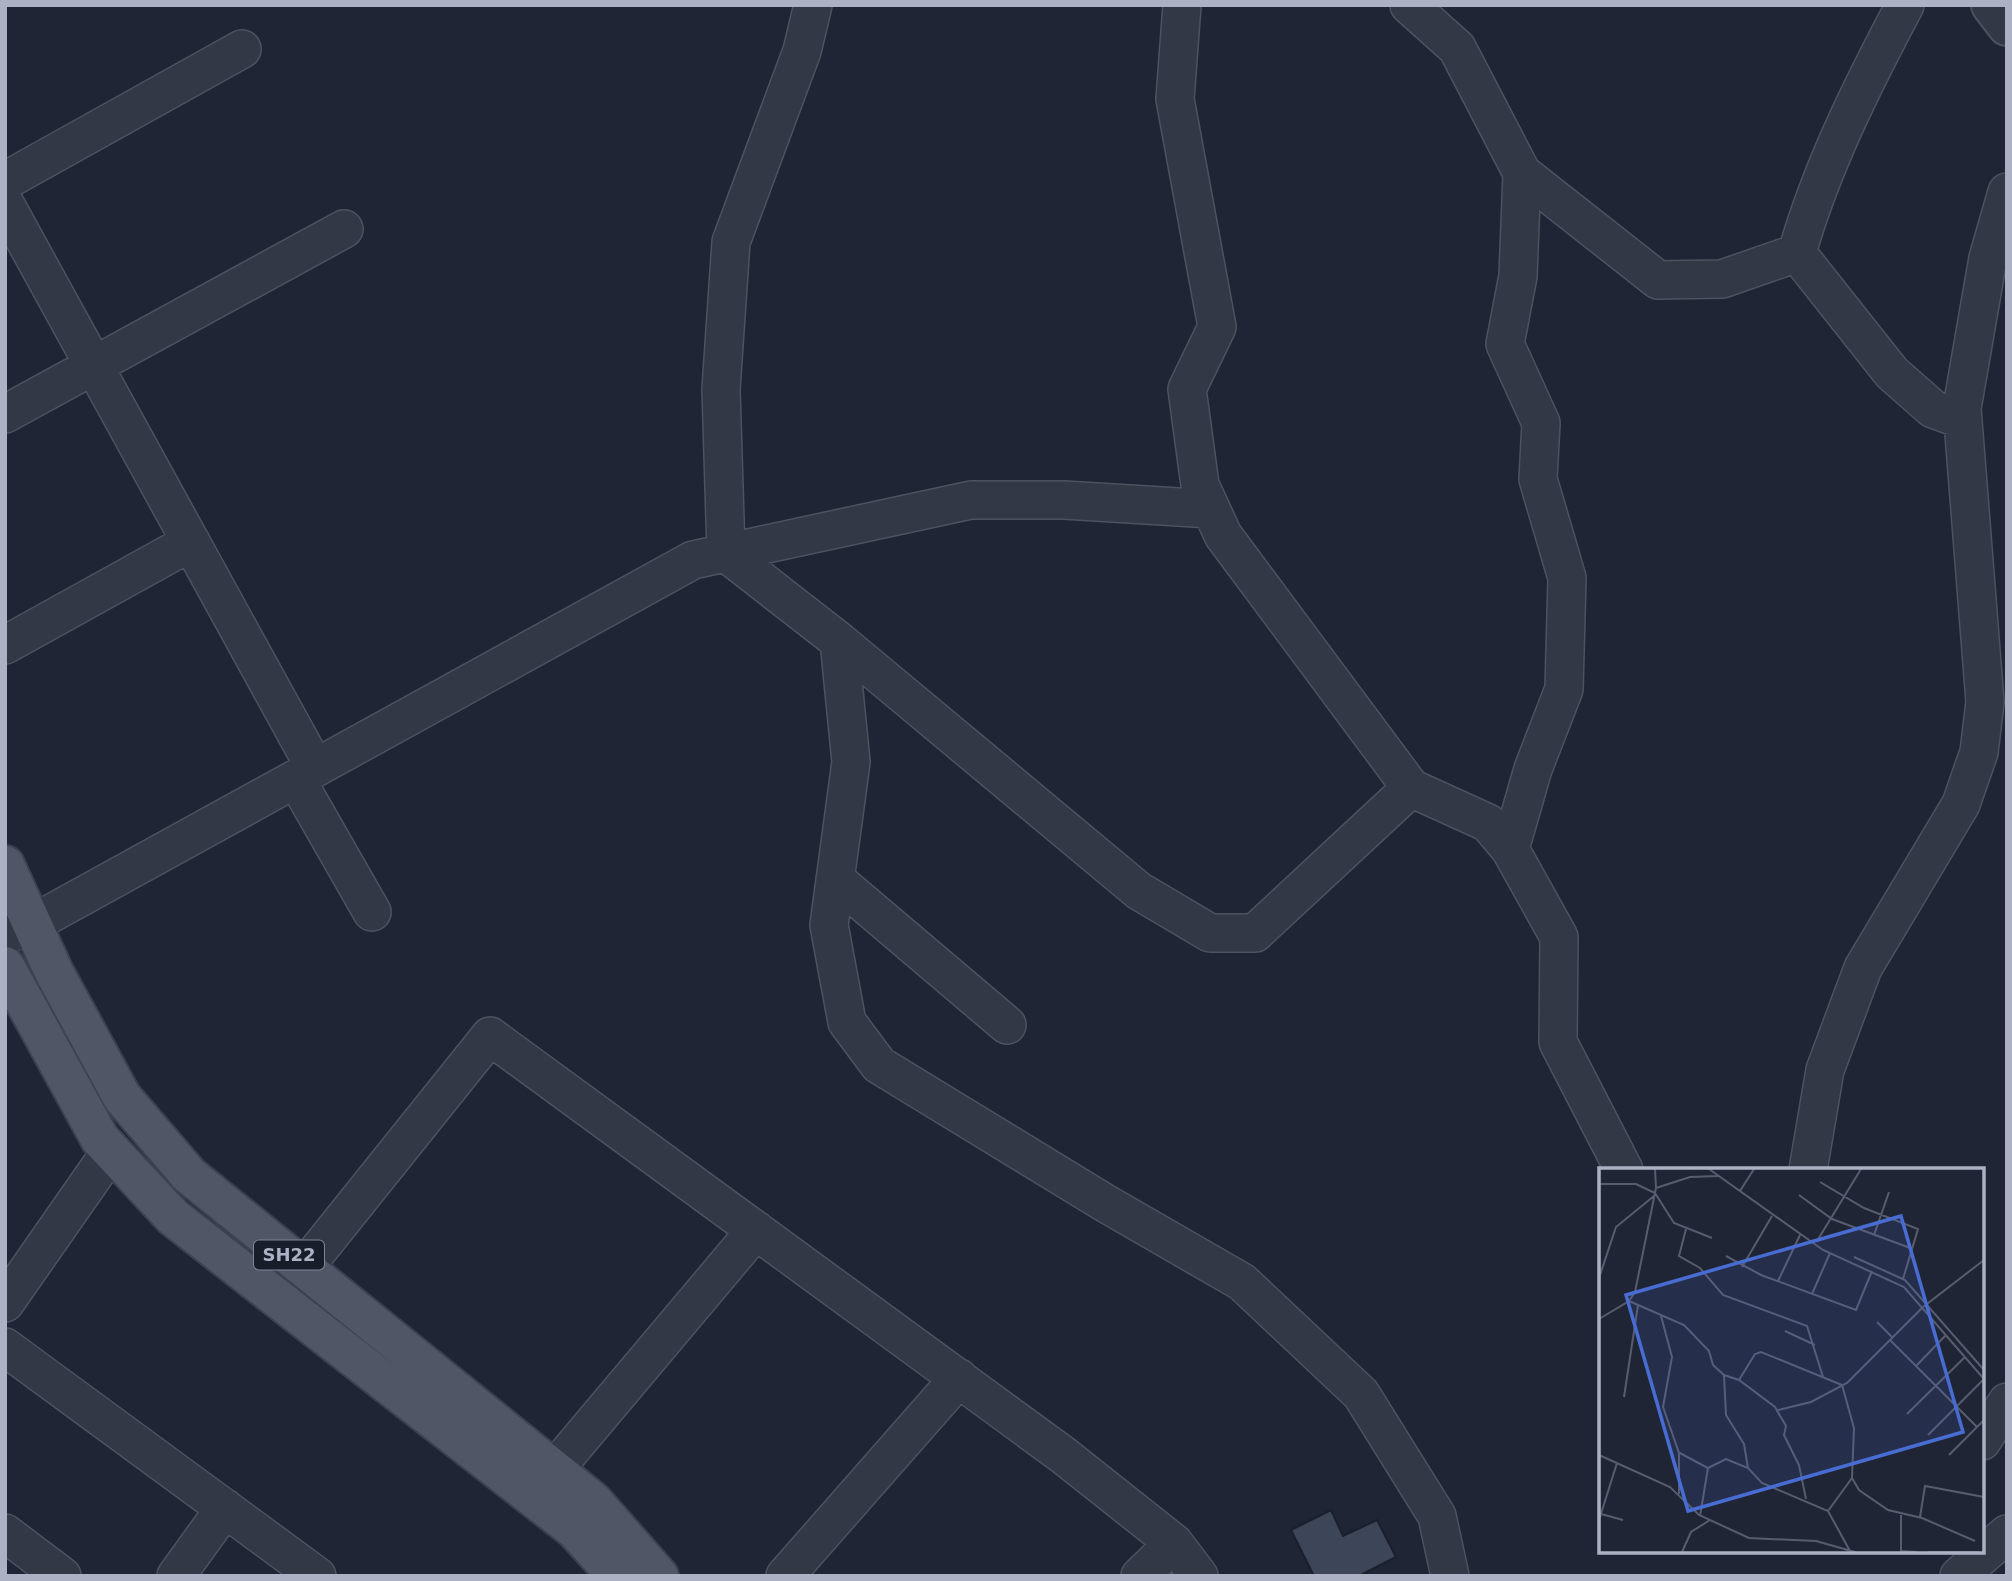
<svg xmlns="http://www.w3.org/2000/svg" width="2012" height="1581" viewBox="0 0 2012 1581" font-family="'DejaVu Sans',sans-serif">
	<style>
		.building { fill: #3d4558; stroke: #1a1f2c; stroke-width: 2 }
		.lines { fill: none; stroke-linecap: round; stroke-linejoin: round }
		.minor-casing { stroke: #4d5261; stroke-width: 40 }
		.tertiary-casing { stroke: #4d5261; stroke-width: 42 }
		.primary-casing { stroke: #3c414f; stroke-width: 42 }
		.minor { stroke: #323845; stroke-width: 37 }
		.tertiary { stroke: #323845; stroke-width: 38 }
		.primary { stroke: #505666; stroke-width: 38 }
		.labels { text-anchor: middle; stroke-width: 6; stroke-linejoin: round; paint-order: stroke }
		.shield { fill: #181d2a; stroke: #808595; stroke-width: 2 }
		.shield-label { font-size: 18px; font-weight: bold; fill: #acb2c3 }
		.inset-road { fill: none; stroke: #575d6e; stroke-width: 2 }
		.view { fill: #486cd2; fill-opacity: 0.15; stroke: #486cd2; stroke-width: 3.5 }
		.inset-edge { fill: none; stroke: #acb2c3; stroke-width: 3.5 }
	</style>
	<rect width="100%" height="100%" fill="#1f2535"/>
	<path class="building" d="M 1331,1510 L 1343,1536 L 1377,1520 L 1396,1557 L 1359,1576 L 1314,1576 L 1291,1530 Z"/>
	<g class="lines">
		<g class="minor-casing">
			<path id="minor" d="M 813,5 L 802,51 L 731,242 L 721,389 L 726,553 L 839,641 L 1139,891 L 1210,933 L 1255,933 L 1411,788
				M 1182,5 L 1175,99 L 1217,327 L 1187,389 L 1200,485 L 1223,535 L 1411,788 L 1488,823 L 1510,849 L 1559,937 L 1558,1042 L 1624,1170
				M 1409,5 L 1457,48 L 1522,173 L 1658,280 L 1722,279 L 1797,253
				M 1905,5 C 1863,84 1821,168 1797,253 L 1892,373 L 1933,409 L 1963,420
				M 5,181 L 242,49
				M 5,204 L 315,768
				M 5,414 L 344,229
				M 839,641 L 851,762 L 829,925 L 847,1022 L 879,1065 L 1105,1203 L 1242,1282 L 1361,1394 L 1437,1516 L 1450,1576
				M 5,645 L 191,542
				M 296,779 L 372,912
				M 1510,849 L 1533,769 L 1564,689 L 1567,578 L 1538,479 L 1541,423 L 1505,344 L 1518,276 L 1522,173
				M 835,879 L 1007,1025
				M 5,935 L 32,924 L 693,560 L 971,500 L 1064,500 L 1211,509
				M 1808,1170 L 1825,1070 L 1863,968 L 1961,804 L 1979,752 L 1985,702 L 1962,408 L 1988,258 L 2007,192
				M 304,1268 L 490,1036 L 1063,1455 L 1174,1543 L 1199,1576
				M 5,1303 L 111,1151
				M 5,1347 L 317,1576
				M 1982,1441 L 2007,1402
				M 554,1470 L 756,1230
				M 5,1533 L 62,1576
				M 176,1576 L 225,1508
				M 785,1576 L 959,1378
				M 1140,1576 L 1174,1543
				M 1959,1576 L 2007,1534"/>
		</g>
		<g class="tertiary-casing">
			<path id="tertiary" d="M 1991,5 L 2007,26"/>
		</g>
		<g class="primary-casing">
			<path id="primary" d="M 5,865 L 54,972 L 122,1097 L 189,1175 L 593,1501 L 659,1576
				M 5,966 L 100,1139 L 173,1217 L 575,1530 L 617,1576"/>
		</g>
		<use href="#minor" class="minor"/>
		<use href="#tertiary" class="tertiary"/>
		<use href="#primary" class="primary"/>
	</g>
	<g class="labels">
		<rect class="shield" x="254" y="1240.5" width="70" height="29" rx="5"/>
		<g class="shield-label">
			<text x="289" y="1261">SH22</text>
		</g>
	</g>
	<g transform="translate(1599 1168)">
		<rect width="385" height="385" fill="#1f2535"/>
		<path class="inset-road" d="M 110,1 L 224,82 L 305,119 L 385,211M 221,14 L 265,40 L 319,61 L 304,111M 0,16 L 37,16 L 56,25 L 75,55 L 113,70M 57,20 L 91,9 L 119,8M 141,23 L 155,1M 200,27 L 233,51 L 314,81M 87,61 L 80,88 L 101,100 L 124,127 L 208,158 L 224,209M 275,67 L 290,24M 218,73 L 262,1M 127,88 L 162,107 L 257,142 L 273,103M 255,89 L 306,112 L 385,202M 143,99 L 173,48M 0,110 L 17,59 L 55,28M 179,113 L 201,67M 213,126 L 231,85M 30,133 L 85,157 L 110,183 L 114,197 L 125,207 L 140,212 L 176,239 L 187,258 L 185,267 L 200,297 L 207,331M 62,148 L 73,189 L 64,239 L 80,285 L 80,326M 0,151 L 30,133 L 36,124 L 57,20 L 56,1M 278,154 L 293,169M 186,163 L 216,177M 291,172 L 378,259M 317,198 L 347,167M 125,207 L 127,247 L 145,276 L 149,300M 140,212 L 156,186 L 162,184 L 243,217 L 255,260 L 253,310 L 260,322 L 289,342 L 323,350 L 376,373M 25,229 L 39,137M 179,242 L 212,234 L 248,215 L 324,139 L 385,92M 308,246 L 366,189M 329,267 L 385,211M 79,284 L 109,300 L 101,348M 0,287 L 71,319 L 100,347 L 150,370 L 217,373 L 256,384M 350,287 L 385,252M 109,300 L 127,291 L 149,300 L 163,315 L 229,343 L 251,383M 229,343 L 253,310M 2,346 L 24,352M 302,347 L 302,383 L 318,384M 321,349 L 326,318 L 385,329M 0,352 L 18,295M 83,384 L 92,364 L 111,352M 329,384 L 380,384"/>
		<path class="view" d="M 302,48 L 364,264 L 89,343 L 27,127 Z"/>
		<rect width="385" height="385" class="inset-edge"/>
	</g>
	<rect width="2012" height="1581" fill="none" stroke="#acb2c3" stroke-width="14"/>
</svg>
